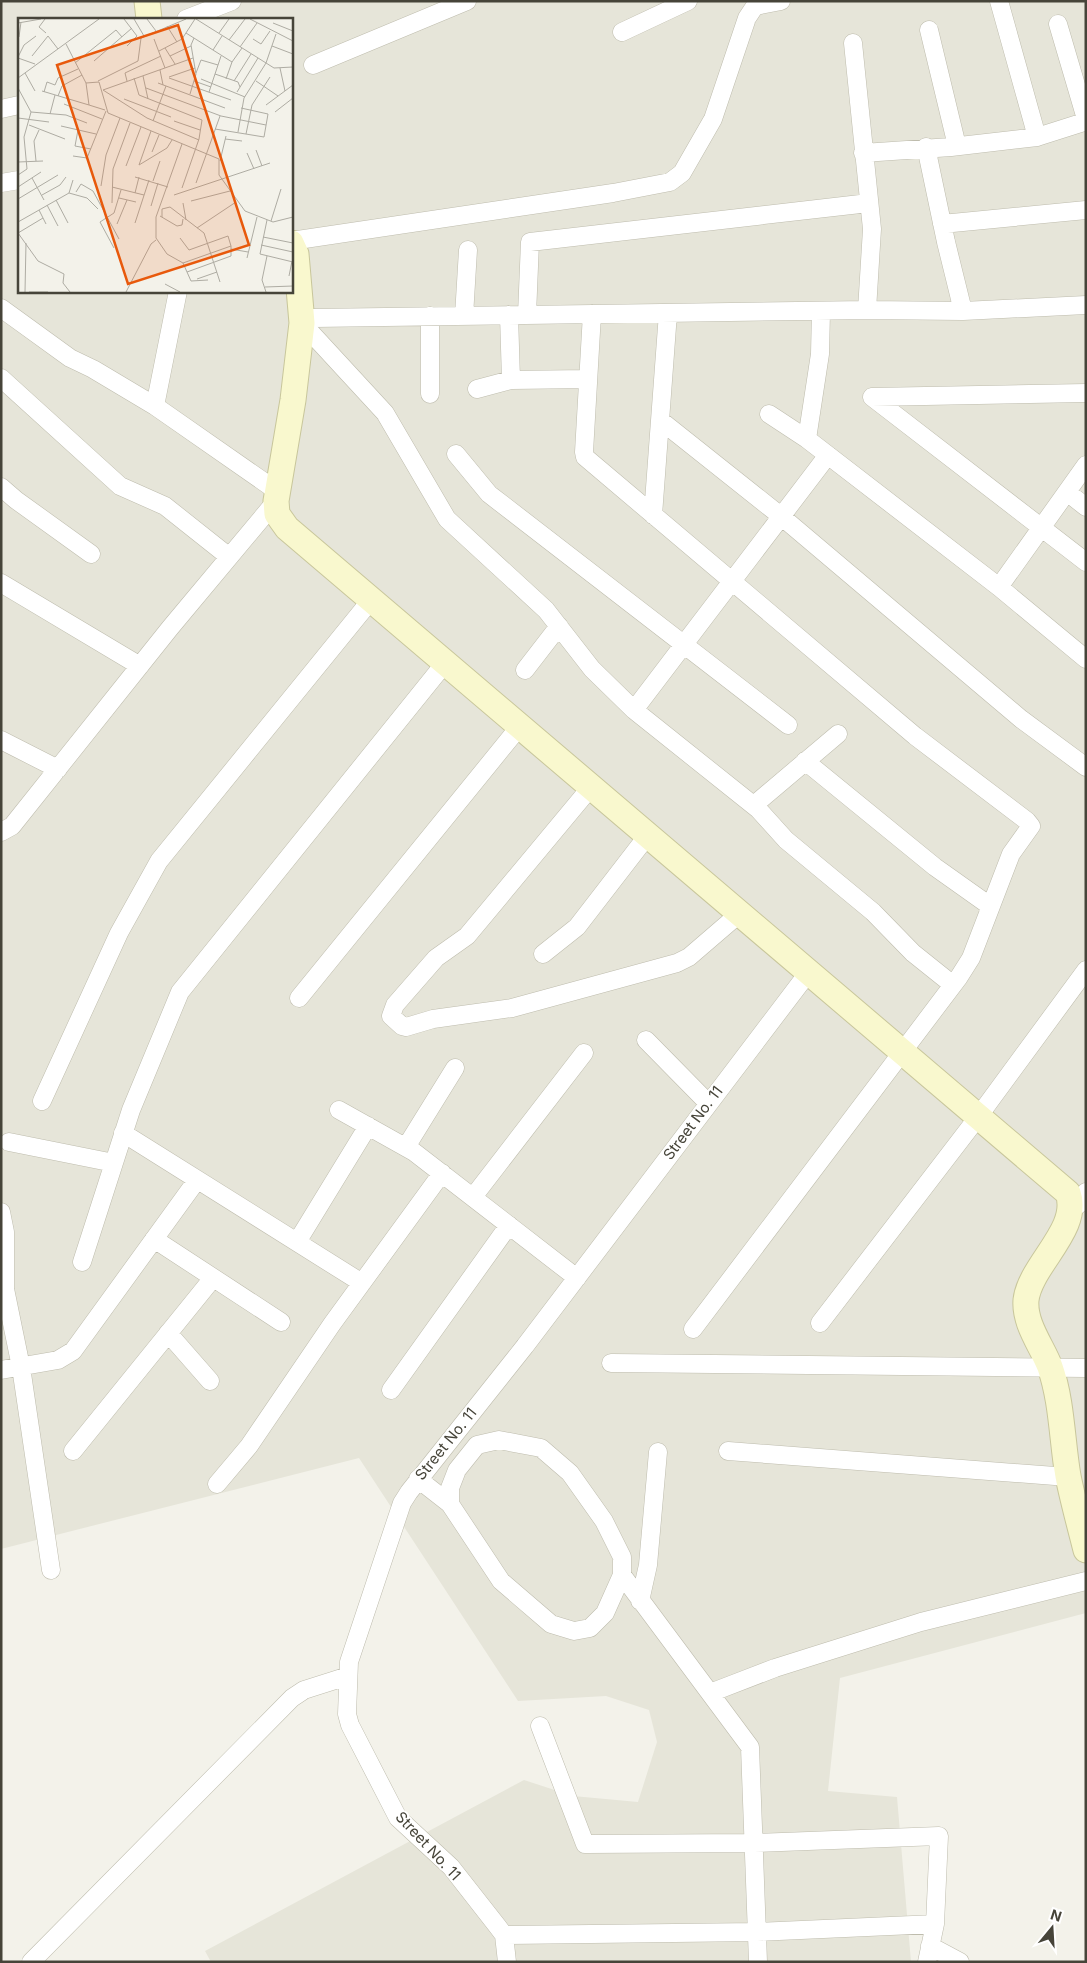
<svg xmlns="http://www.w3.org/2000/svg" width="1087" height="1963" viewBox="0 0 1087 1963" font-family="Inter,sans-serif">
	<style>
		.residential { fill: #e6e5d9; fill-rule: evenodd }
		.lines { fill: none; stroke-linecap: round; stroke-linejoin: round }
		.street-casing { stroke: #bebcad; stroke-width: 19 }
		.secondary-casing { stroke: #c8c69b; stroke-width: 27 }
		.street { stroke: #fff; stroke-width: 18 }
		.secondary { stroke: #f9f8ce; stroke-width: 25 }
		.labels { text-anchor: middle; stroke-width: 4; stroke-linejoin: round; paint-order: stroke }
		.street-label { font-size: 15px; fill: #464439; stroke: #fff }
		.inset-road { fill: none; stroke: #aeaca3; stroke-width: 1 }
		.view { fill: #e8590c; fill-opacity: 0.15; stroke: #e8590c; stroke-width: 2.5 }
		.inset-edge { fill: none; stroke: #464439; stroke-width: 2.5 }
	</style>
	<rect width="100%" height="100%" fill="#f3f2ea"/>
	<path class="residential" d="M 1,1 L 1086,1 L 1086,1613 L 840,1678 L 828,1791 L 897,1797 L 911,1962 L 211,1962 L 205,1951 L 524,1780 L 573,1796 L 638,1802 L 657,1742 L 649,1710 L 606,1696 L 518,1701 L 359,1458 L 1,1549 ZM 19,19 L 291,19 L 291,291 L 19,291 Z"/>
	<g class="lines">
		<g class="street-casing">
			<path id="street" d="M 999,1 L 1037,137
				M 186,19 L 232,1
				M 1058,24 L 1086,119
				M 929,30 L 957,146
				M 622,32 L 688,1
				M 853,43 L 872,229 L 867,310
				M 313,65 L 467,1
				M 1,109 L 19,105
				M 926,147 L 946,242 L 963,311
				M 863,153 L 951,147 L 1037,137 L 1081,123 L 1086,119
				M 1,183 L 19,180
				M 942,224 L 1086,210
				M 291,241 L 613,193 L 670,182 L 682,173 L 713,119 L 747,18 L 755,6 L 781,1
				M 178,291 L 155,406 L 277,491
				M 1,308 L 70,358 L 93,369 L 155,406
				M 592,314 L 584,452 L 585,457 L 915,736 L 1027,821 L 1031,826 L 1011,854 L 971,958 L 959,977 L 693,1329
				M 509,315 L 511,380
				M 527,315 L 530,242 L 869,203
				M 464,316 L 468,250
				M 1,378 L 120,486 L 165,506 L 228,556
				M 477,389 L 511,380 L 587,379
				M 430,394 L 430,316
				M 872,397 L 1086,562
				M 872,397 L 1086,393
				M 769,414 L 807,439 L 999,587 L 1086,659
				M 660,420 L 782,517 L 1021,719 L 1086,767
				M 807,439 L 820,354 L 821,311
				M 456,454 L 489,494 L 788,725
				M 1,487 L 16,500 L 91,554
				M 1067,492 L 1086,507
				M 653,515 L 668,313
				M 1,583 L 140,666
				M 999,587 L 1086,465
				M 525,670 L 559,626
				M 634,710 L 828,455
				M 1,740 L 58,769
				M 805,761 L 935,867 L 990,906
				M 591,787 L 467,936 L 436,958 L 395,1005 L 391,1016 L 402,1026 L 406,1027 L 433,1019 L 512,1008 L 677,963 L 689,957 L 739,914
				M 754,805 L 838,734
				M 1,832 L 12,826 L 170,628 L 276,501
				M 543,954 L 577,927 L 648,835
				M 953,985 L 913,953 L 873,912 L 786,840 L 758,809 L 634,710 L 592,669 L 546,610 L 447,519 L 385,413 L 302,323 L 314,318 L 867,310 L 963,311 L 1086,305
				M 299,998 L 520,726
				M 646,1040 L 708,1103
				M 42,1101 L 119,933 L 159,861 L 371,600
				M 339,1110 L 414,1152 L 577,1278
				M 123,1133 L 362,1283
				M 9,1142 L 114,1163
				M 406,1147 L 455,1068
				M 473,1197 L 584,1053
				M 1070,1211 L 1079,1204 L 1086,1192
				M 1,1212 L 5,1232 L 5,1289 L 21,1367 L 51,1570
				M 154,1239 L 281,1322
				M 297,1242 L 368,1126
				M 82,1262 L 131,1110 L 180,992 L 445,663
				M 820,1323 L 978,1117 L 1086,970
				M 168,1333 L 210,1381
				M 611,1363 L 1086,1368
				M 1,1370 L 58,1360 L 73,1351 L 197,1180
				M 391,1390 L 509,1225
				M 73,1451 L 213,1278
				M 728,1451 L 1068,1477
				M 418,1479 L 450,1504 L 501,1581 L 551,1624 L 574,1631 L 590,1628 L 605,1613 L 622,1575 L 622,1557 L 604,1521 L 570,1473 L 541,1448 L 499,1440 L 477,1445 L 457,1470 L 450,1488 L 450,1504
				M 217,1484 L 249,1446 L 332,1324 L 442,1173
				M 622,1575 L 750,1747 L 758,1962
				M 640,1601 L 648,1565 L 658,1452
				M 710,1693 L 775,1668 L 921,1622 L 1086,1581
				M 540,1726 L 585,1844 L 754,1843 L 939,1836 L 935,1924 L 927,1962
				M 504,1935 L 757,1932 L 935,1924
				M 930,1946 L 960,1962
				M 31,1962 L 292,1698 L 304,1690 L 348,1676
				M 507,1962 L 504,1935 L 498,1927 L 451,1867 L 398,1818 L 350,1725 L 347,1714 L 349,1662 L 402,1503 L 409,1492 L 525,1346 L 808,973"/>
		</g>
		<g class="secondary-casing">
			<path id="secondary" d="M 147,1 L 149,19
				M 291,243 L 296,254 L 302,323 L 293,400 L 276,501 L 277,514 L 287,528 L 1068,1193 C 1081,1229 1030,1265 1026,1300 C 1024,1324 1042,1346 1050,1367 C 1062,1401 1062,1441 1068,1476 C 1073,1501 1080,1526 1086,1550"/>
		</g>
		<use href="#street" class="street"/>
		<use href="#secondary" class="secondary"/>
	</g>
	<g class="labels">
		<g class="street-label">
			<text transform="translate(693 1123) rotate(-53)" y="5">Street No. 11</text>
			<text transform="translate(446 1444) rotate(-51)" y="5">Street No. 11</text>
			<text transform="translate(428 1846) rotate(47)" y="5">Street No. 11</text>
		</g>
	</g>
	<g transform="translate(18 18)">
		<rect width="275" height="275" fill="#f3f2ea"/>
		<path class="inset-road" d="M 27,1 L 21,9 L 28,15M 106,1 L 119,18 L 109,28M 116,1 L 126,18M 129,1 L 138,13M 178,1 L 256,50 L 275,49M 232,1 L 275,23M 0,5 L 23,1M 255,5 L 275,13M 149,8 L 159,24M 168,15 L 214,44M 201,15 L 211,1M 1,19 L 3,4M 136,21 L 147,50M 235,21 L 243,26 L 252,13M 211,22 L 227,1M 48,26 L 68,65 L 81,64 L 90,95 L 201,141 L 201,157 L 227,193 L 255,204 L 275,199M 254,28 L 275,36M 222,29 L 239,5M 147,30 L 157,46M 195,32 L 204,18M 141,33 L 164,21 L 177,1M 275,35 L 275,62M 14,38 L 30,18 L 40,31M 152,38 L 173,28M 203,38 L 197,56 L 220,64 L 222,69M 0,39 L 6,27 L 18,18M 0,40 L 17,46M 76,43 L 114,10M 57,45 L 98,12 L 104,19M 262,50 L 267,73M 142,52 L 145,67M 7,55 L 17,73M 178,55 L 183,42 L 200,47M 125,58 L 130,81M 151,59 L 177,50M 0,60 L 81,1M 116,60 L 121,77 L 184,102 L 181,121 L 164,170M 151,60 L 213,82M 183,61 L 227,79M 208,61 L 214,44 L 224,30M 80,63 L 120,43 L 123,20 L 168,1M 109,63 L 107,55 L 143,38M 176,63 L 193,69M 216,63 L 233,36M 238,63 L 260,78M 68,65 L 71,87 L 87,92M 140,65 L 207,90M 0,70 L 13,94 L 6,119 L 9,151 L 0,157M 128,70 L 203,98 L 248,107M 85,72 L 129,100 L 181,122M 85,72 L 175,40M 24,73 L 71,87M 26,74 L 29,64 L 37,67 L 40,60 L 60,51M 191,74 L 197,56M 219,74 L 240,40M 172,76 L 178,56 L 173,27 L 176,20M 40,78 L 44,68 L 64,57M 106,81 L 153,99M 46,86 L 84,101M 248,87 L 275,67M 13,94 L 48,97 L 69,105M 257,94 L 275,80M 32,96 L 37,77M 0,100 L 31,104M 135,103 L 148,68M 156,103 L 182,112M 11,107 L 47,121M 43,108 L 78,116M 197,111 L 246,119 L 250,96 L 223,90M 60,112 L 57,128 L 73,131M 133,113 L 121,147 L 149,130 L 154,122M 220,114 L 226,80 L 248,45 L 258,16M 228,116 L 234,87 L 252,59M 207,121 L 224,123M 164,126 L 138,199 L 138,220 L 149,236 L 165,245 L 173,263 L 190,262M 238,132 L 244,148M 134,134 L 141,117M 229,135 L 236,151M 55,138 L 69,140 L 88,93M 18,143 L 16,123 L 21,112M 202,143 L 208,118M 0,144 L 25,143M 108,148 L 123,109M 117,159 L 150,169M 14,160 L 26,182M 135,163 L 142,143M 178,165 L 202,98M 83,168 L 88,137 L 102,100M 0,169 L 23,154M 94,169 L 126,177M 58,174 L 63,166 L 75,173 L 101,221M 51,175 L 69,180 L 80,191M 117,175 L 121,159M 24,177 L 42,167 L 48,159M 156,177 L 252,145M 101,180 L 118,184M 0,181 L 40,157M 38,182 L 50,205M 173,183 L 212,173M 94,185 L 95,151 L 112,105M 165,185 L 168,202M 29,187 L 40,208M 133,188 L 140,165M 21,192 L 28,206M 142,198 L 159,208 L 164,207 L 165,201M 144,199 L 144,191 L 152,189 L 186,215 L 202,264M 249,202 L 242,236 L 275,244M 253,203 L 263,171M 0,204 L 51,175 L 55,162M 117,205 L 131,162M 99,206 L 109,182M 179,210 L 218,184M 0,215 L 20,243 L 46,256 L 45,265 L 52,274M 0,215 L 25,200M 245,219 L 275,225M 162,220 L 171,232 L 210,218 L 213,228 L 213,238 L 169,254M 243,227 L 275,234M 96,230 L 82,204 L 96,195 L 103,172M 213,231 L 230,234M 229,240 L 239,199M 165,245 L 213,228M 271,258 L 274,243M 179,261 L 199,254M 147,266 L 162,274M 247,269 L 275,268M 7,274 L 8,225M 11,274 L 30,274M 108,274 L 133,226 L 138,222M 248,274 L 244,262 L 249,238"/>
		<path class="view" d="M 160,7 L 231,227 L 110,266 L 39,47 Z"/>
		<rect width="275" height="275" class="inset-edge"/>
	</g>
	<rect width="1087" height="1963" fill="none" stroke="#464439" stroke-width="5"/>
	<g transform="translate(1052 1928) rotate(18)" stroke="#ffffff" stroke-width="4" paint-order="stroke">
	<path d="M0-4L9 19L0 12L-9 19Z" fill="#464439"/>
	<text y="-8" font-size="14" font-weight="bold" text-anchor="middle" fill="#464439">N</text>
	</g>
</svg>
